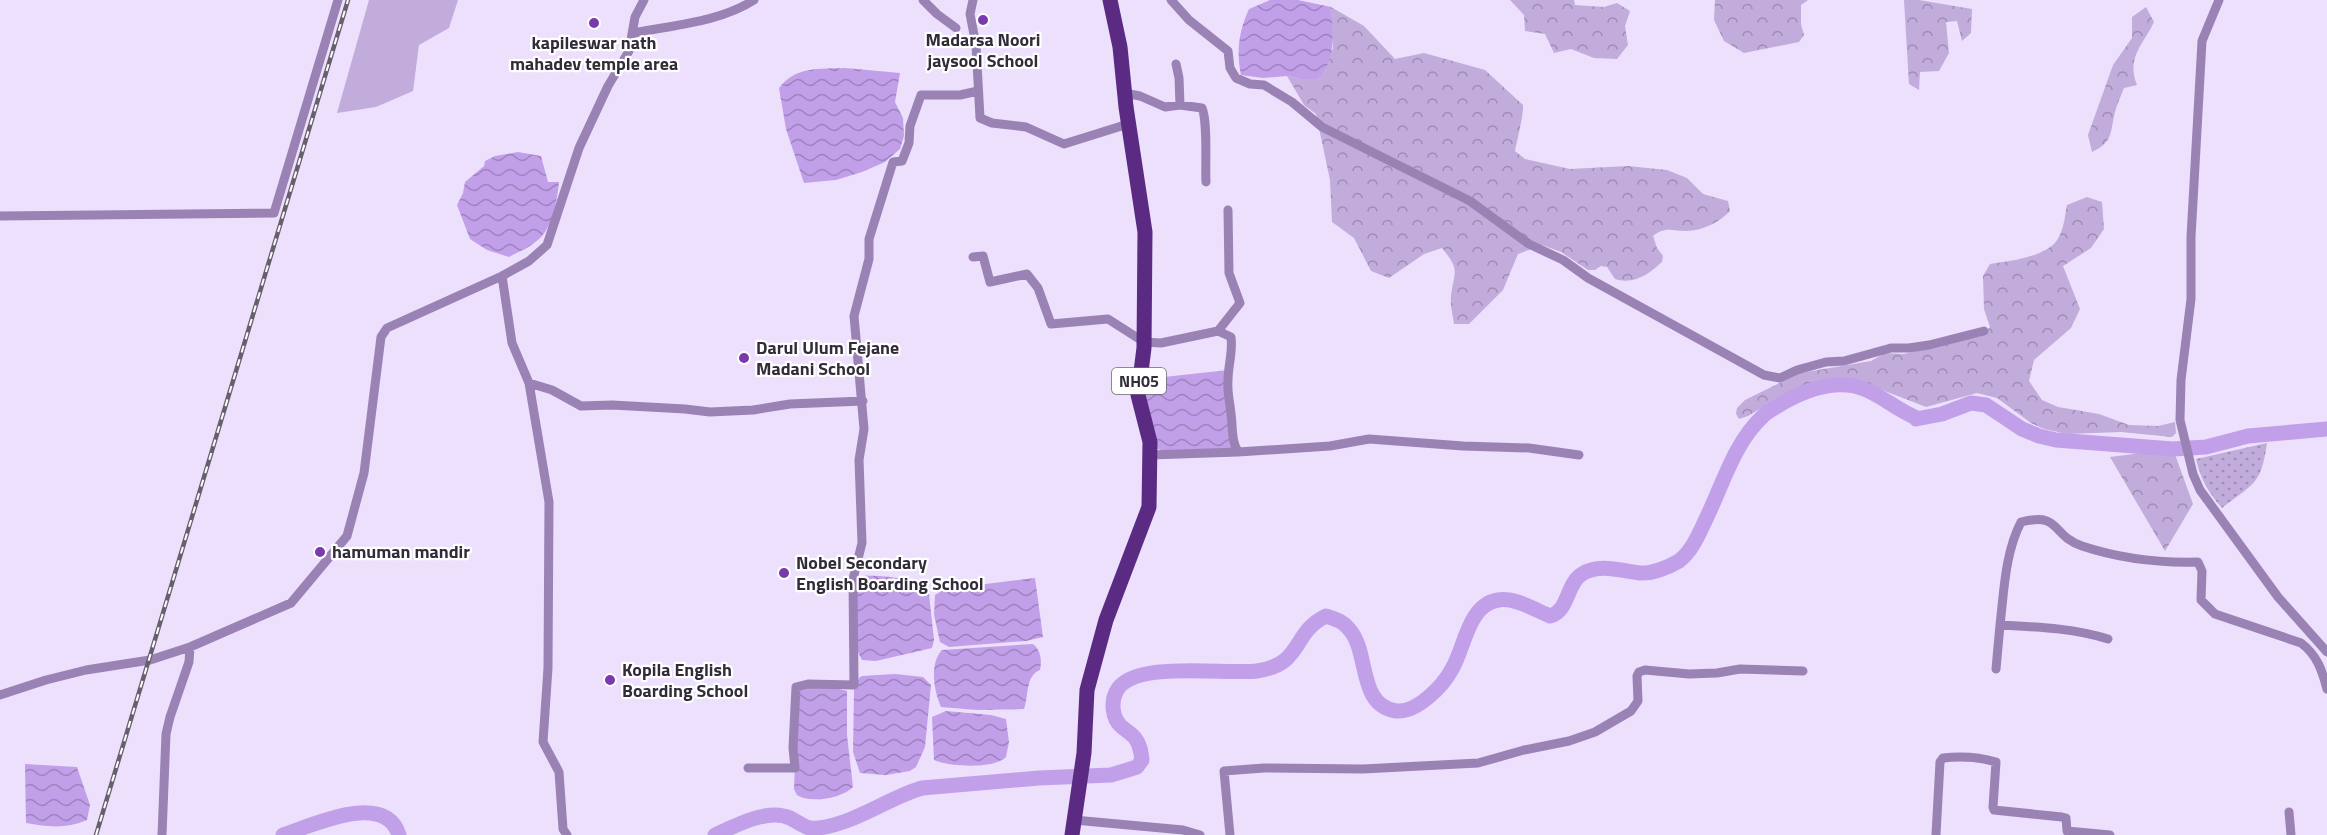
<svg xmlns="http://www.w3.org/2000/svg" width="2327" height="835" viewBox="0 0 2327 835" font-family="'Titillium Web',sans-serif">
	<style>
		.grass { fill: #c2acdb }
		.forest { fill: url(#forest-crowns) }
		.park { fill: url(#park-dots) }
		.water { fill: url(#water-waves) }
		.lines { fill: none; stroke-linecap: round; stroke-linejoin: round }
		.river { stroke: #c29fe9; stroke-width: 15 }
		.minor { stroke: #9a83b4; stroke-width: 9 }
		.primary { stroke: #5b2b84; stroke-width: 15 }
		.rail-casing { stroke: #665f6e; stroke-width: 4.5 }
		.rail { stroke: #fff; stroke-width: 2; stroke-dasharray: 7; stroke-linecap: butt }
		.poi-dot { fill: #7a3aaf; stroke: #fff; stroke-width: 2 }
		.labels { text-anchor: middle; stroke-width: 4.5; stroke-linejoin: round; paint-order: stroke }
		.shield { fill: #fff; stroke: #6f6b73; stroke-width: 1.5 }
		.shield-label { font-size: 16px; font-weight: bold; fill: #312c37 }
		.poi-label { font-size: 18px; font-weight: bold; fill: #312c37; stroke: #fff; text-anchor: start }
	</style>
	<defs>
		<pattern id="forest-crowns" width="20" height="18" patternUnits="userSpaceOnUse" patternTransform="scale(1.5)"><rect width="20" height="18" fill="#c2acdb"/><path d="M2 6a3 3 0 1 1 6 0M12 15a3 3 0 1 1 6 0" fill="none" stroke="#9e8cb2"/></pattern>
		<pattern id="park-dots" width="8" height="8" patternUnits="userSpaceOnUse" patternTransform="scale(1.5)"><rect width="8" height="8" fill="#c2acdb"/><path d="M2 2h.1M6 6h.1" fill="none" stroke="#9e8cb2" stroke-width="1.8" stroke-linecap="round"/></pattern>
		<pattern id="water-waves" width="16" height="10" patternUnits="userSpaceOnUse" patternTransform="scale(1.5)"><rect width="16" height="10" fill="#c29fe9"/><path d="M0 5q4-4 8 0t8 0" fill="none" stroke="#9e82be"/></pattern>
	</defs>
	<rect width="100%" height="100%" fill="#ede0fc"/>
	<path class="grass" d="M 369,0 L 458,0 L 449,28 L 419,45 L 413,91 L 376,107 L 337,113 Z"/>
	<path class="forest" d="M 1510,0 L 1574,0 L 1575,5 L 1604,7 L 1617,3 L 1630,11 L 1625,26 L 1628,45 L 1617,59 L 1594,58 L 1571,49 L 1554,53 L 1545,34 L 1525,31 L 1524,15 Z
		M 1715,0 L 1808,0 L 1801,5 L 1801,24 L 1804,35 L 1799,42 L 1744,53 L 1724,41 L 1714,20 Z
		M 1904,0 L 1919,0 L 1972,9 L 1971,33 L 1962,41 L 1957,21 L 1946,22 L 1949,53 L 1939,71 L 1920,72 L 1919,90 L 1909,84 Z
		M 1331,7 L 1364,26 L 1395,59 L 1424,53 L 1485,70 L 1523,105 C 1524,113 1517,141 1515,151 L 1525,159 L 1570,169 L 1628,166 L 1667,170 L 1687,178 L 1703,194 L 1728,201 L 1730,211 C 1720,222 1702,231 1686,231 C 1673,231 1665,226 1653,236 L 1657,248 L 1663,256 L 1662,262 C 1649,274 1634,285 1615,279 L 1607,267 L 1601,266 L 1595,270 L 1588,270 L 1561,252 L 1542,245 L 1518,254 L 1503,290 L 1469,324 L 1454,324 C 1453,316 1450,305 1451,296 C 1454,271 1461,271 1442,248 L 1424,254 L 1389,278 L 1371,271 L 1354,238 L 1332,222 L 1330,180 L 1316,114 L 1304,105 L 1287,76 L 1301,79 L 1333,49 Z
		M 2146,7 L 2154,22 C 2143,45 2126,58 2137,85 L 2124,88 C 2121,96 2117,104 2115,112 C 2110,131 2114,142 2092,152 L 2088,135 L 2113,65 L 2132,38 L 2132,17 Z
		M 2087,197 L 2102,202 L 2104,229 L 2091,248 L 2063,266 L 2080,309 L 2071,328 L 2034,360 L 2029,381 L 2042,400 L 2058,407 L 2099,414 L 2129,425 L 2158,426 L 2175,422 L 2176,433 L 2172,437 L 2121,432 L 2067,434 L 2044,429 L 2031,423 L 1997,398 L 1977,393 L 1926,407 L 1864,383 L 1847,380 L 1801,389 L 1776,399 L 1748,416 L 1739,419 L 1736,414 L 1737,408 L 1745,400 L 1800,373 L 1871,361 L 1885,353 L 1904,354 L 1981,336 L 1990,327 L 1984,309 L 1983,276 L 1990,264 C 2010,261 2049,257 2059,237 C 2064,227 2065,216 2067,205 Z
		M 2173,449 L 2193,504 L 2165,551 L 2110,457 Z"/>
	<path class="park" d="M 2267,443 C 2261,485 2254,483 2222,508 C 2208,492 2201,480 2196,459 Z"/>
	<path class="water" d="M 1270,0 L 1298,0 L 1331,7 C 1333,32 1337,61 1317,79 L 1301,79 L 1287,76 L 1263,78 L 1241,75 C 1236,51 1239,31 1249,9 Z
		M 845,68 L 900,73 L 895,102 L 903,118 L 904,136 L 900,149 L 885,162 L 862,172 L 836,180 L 804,183 L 786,129 L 779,88 C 796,66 819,69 845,68 Z
		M 518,152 L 541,156 L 548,182 L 559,182 C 557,202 552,232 534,243 C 527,249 517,252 509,257 L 487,250 L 470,239 L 457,205 L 463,193 L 465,182 L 484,166 L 485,161 L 495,156 Z
		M 1228,370 L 1231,448 L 1228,450 L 1164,452 L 1156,448 L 1140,400 L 1150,371 L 1155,378 Z
		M 861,576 C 881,575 916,577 929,594 L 934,640 L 932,648 L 876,661 L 862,660 L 857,650 L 856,582 L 858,577 Z
		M 1035,578 L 1043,637 L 1026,641 L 949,647 L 940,642 L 934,615 L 935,595 L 945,589 Z
		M 1033,644 C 1041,650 1042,661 1040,670 C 1025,676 1029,696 1024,709 L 977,710 L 941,707 C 934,691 929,664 942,650 Z
		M 895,674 L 923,677 L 931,685 L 925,747 L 916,767 L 910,771 L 886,775 L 860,773 L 853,752 L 854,691 L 859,678 L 862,676 Z
		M 801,688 L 835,688 L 847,691 L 847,735 L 853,787 C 843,798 810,804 797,795 L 794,789 L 798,692 Z
		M 946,711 L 991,715 L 1006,719 L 1009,742 L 1006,757 C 995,769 949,767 934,760 L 932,717 Z
		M 25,764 L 77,767 L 90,805 L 87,820 C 66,829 48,827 26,823 Z"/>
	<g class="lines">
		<path class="river" d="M 283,835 C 311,826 385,790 399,835
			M 715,835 C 735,826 767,808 790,818 C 800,823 806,830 819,828 C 856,823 888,798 922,788 L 1039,778 L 1111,775 L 1137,767 L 1142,760 C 1141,752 1140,744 1135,738 C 1131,733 1125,730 1121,726 C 1112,718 1111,702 1116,692 C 1131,659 1227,675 1257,671 C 1304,664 1291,633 1326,616 C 1335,619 1343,621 1349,629 C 1370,652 1357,705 1396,711 C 1417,713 1443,686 1452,669 C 1465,647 1468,605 1498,600 C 1515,597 1535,610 1550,616 C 1569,611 1566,584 1582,574 C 1600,563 1621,571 1640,573 C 1652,574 1669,567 1679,561 C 1692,551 1699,534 1706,519 C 1723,484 1734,443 1763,416 C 1769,410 1779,406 1786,401 C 1803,392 1827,383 1847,385 C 1874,387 1893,409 1917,418 L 1916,419 L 1942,414 L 1971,403 L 1986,405 L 2022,429 L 2039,436 L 2056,440 L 2173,449 L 2206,447 L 2248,436 L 2327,429"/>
		<path class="minor" d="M 923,0 L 937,14 L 956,28
			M 973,0 L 970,14 L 976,45 L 980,118 L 992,123 L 1026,127 L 1064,144 L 1128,124
			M 1171,0 L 1189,20 L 1228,51 L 1230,68 L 1236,78 L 1250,84 L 1264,85 L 1292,102 L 1322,127 L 1470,201 L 1529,244 L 1563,260 L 1588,278 L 1764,375 L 1780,378 L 1797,370 L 1826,362 L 1844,361 L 1891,348 L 1909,348 L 1929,345 L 1984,331
			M 2219,0 L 2202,41 L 2191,237 L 2191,299 L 2181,380 L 2180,420 L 2193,474 L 2200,490 L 2278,597 L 2327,652
			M 634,33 C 673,25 720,22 754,0
			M 1176,64 L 1179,78 L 1180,105
			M 1124,93 L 1140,96 L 1165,107 L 1180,105 L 1202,108 C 1208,122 1205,164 1206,182
			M 0,216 L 274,213 L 338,0
			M 973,257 L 983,256 L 990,282 L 1027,274 L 1038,288 L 1051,324 L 1108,319 L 1144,342 L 1161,343 L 1218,331 L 1231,337 C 1233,353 1228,365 1228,381 C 1227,393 1230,402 1231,414 C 1233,428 1231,440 1238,452 L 1150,455
			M 502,276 L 529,261 L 547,245 L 579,148 L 608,86 L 629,51 L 635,17 L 644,0
			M 1218,331 L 1240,303 L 1229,273 L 1228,210
			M 529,383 L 552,390 L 581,406 L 612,405 L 685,409 L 710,412 L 753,410 L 790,404 L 863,401
			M 1238,452 L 1330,446 L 1369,439 L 1463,446 L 1529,448 L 1579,455
			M 2000,625 C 2004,591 2005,553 2021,522 C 2062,512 2050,535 2082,546 C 2118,558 2160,563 2198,562 L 2202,571 L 2201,600 L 2215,614 L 2301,643 C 2317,655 2322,670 2327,689
			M 1996,669 L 2000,625 C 2037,627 2073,628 2108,639
			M 0,695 L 46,680 L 86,670 L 150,660 L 190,647 L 291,603 L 347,536 L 364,473 L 381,337 L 387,328 L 502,276 L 512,343 L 529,383 L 549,502 L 548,668 L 543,742 L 559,772 L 563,829 L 567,835
			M 748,768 L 795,768 L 793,748 L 796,687 L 808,684 L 854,685 L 853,579 L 862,543 L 859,460 L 864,429 L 854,316 L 869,259 L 869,239 L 893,162 L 902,161 L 909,143 L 910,126 L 921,95 L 960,95 L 978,91
			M 2289,812 L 2291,835
			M 1074,820 L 1183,830 L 1200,835
			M 162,835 L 166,734 L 170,717 L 189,662 L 190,647
			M 1230,835 L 1224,771 L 1264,768 L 1363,769 L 1478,763 L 1524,750 L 1569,741 L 1595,732 L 1631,711 L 1638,701 L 1637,676 L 1639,672 L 1645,670 L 1689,674 L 1717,673 L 1740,669 L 1803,671
			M 1936,835 L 1940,762 L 1943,758 C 1961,756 1979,757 1996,762 L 1993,807 L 1994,810 L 2062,817 L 2066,818 L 2067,831 L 2110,835"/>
		<path class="primary" d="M 1072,835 L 1084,753 L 1087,690 L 1106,620 L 1149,507 L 1150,442 L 1138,395 L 1144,348 L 1145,232 L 1126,107 L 1120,47 L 1110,0"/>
		<g class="rail-casing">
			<path id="rail" d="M 96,835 L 348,0"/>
		</g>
		<use href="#rail" class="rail"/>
	</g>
	<g class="poi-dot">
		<circle cx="983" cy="20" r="6"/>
		<circle cx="594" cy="23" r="6"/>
		<circle cx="744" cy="358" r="6"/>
		<circle cx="320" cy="552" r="6"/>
		<circle cx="784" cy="573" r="6"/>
		<circle cx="610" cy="680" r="6"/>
	</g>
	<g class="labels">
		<rect class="shield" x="1112" y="368" width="54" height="26" rx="4.5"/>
		<g class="shield-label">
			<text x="1139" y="387">NH05</text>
		</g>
		<g class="poi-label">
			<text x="983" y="46" text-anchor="middle">Madarsa Noori<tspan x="983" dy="21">jaysool School</tspan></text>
			<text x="594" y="49" text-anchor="middle">kapileswar nath<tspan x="594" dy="21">mahadev temple area</tspan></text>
			<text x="756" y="354">Darul Ulum Fejane<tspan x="756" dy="21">Madani School</tspan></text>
			<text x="332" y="558">hamuman mandir</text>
			<text x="796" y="569">Nobel Secondary<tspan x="796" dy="21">English Boarding School</tspan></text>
			<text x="622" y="676">Kopila English<tspan x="622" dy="21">Boarding School</tspan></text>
		</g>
	</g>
</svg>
